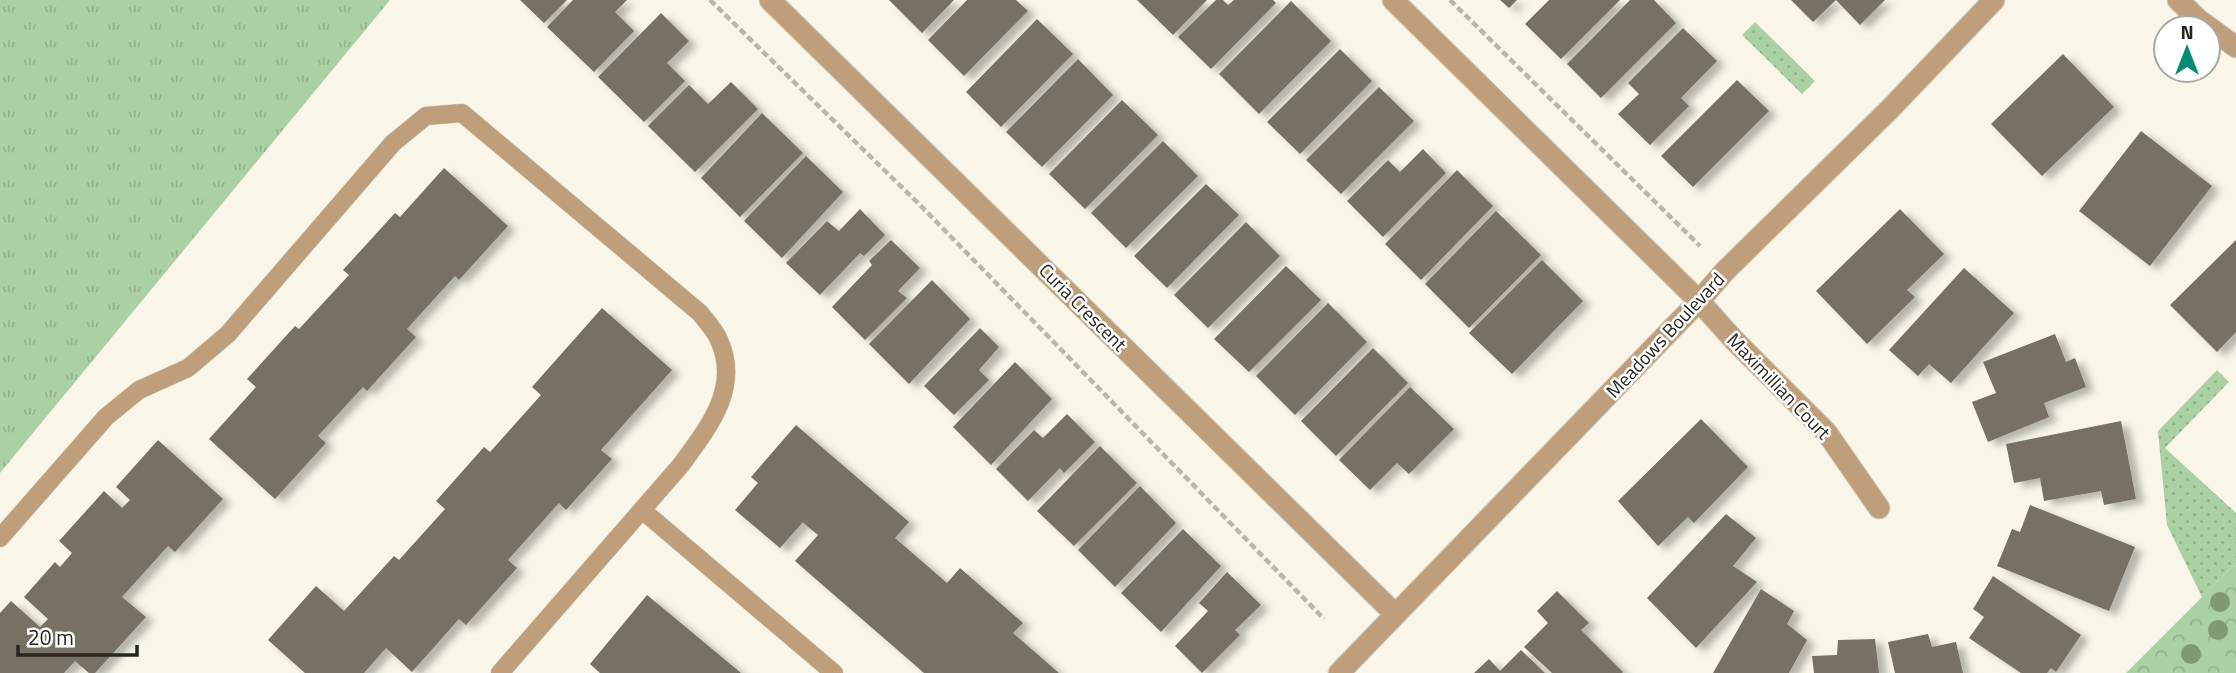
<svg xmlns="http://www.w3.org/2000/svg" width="2236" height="673" viewBox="0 0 2236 673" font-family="'Titillium Web',sans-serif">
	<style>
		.grass { fill: url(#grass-tufts) }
		.park { fill: url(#park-crowns) }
		.garden { fill: url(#garden-dots) }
		.building { fill: #776f65; filter: url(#shadow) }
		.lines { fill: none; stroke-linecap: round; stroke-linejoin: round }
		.lane-casing { stroke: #d3d0c5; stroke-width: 19 }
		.street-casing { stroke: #d3d0c5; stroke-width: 23 }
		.path { stroke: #b9b6ac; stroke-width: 4.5; stroke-dasharray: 7 3.5; stroke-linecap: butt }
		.lane { stroke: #bf9f7b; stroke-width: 18 }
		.street { stroke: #bf9f7b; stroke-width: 21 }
		.tree { fill: #7f9a72 }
		.labels { text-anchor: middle; stroke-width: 5; stroke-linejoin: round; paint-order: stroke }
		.street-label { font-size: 19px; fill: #25241f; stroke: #fff }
	</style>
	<defs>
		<pattern id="grass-tufts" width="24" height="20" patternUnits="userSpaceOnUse" patternTransform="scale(1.75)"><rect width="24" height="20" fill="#abd0a4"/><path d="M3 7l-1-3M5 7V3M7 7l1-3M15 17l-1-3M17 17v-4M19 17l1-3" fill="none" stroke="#93b28d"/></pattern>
		<pattern id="park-crowns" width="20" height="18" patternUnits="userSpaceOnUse" patternTransform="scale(1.75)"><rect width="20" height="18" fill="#abd0a4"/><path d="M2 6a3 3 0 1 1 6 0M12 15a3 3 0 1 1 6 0" fill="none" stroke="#93b28d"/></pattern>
		<pattern id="garden-dots" width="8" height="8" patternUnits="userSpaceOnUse" patternTransform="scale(1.75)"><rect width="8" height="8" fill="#abd0a4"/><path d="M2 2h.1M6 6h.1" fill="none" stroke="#93b28d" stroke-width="1.8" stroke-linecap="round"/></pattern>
		<filter id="shadow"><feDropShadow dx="8" dy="4.5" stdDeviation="3.5" flood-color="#0004"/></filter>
	</defs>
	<rect width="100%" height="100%" fill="#f9f6e9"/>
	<path class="grass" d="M 0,0 L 390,0 L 0,473 Z"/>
	<path class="park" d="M 2236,563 L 2236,673 L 2126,673 Z"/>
	<path class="garden" d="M 1755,22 L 1815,81 L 1802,94 L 1742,35 Z
		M 2217,370 L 2229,382 L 2165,448 L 2236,513 L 2236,563 L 2202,597 L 2167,525 L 2158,431 Z"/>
	<path class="building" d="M 520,0 L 567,0 L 544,23 Z
		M 573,0 L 627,0 L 615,12 L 634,31 L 594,72 L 547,27 Z
		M 889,0 L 954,0 L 922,33 Z
		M 967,0 L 1016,0 L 1028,11 L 964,76 L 928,40 Z
		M 1137,0 L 1207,0 L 1173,35 Z
		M 1216,0 L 1223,0 L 1228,5 L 1234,0 L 1273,0 L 1276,3 L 1211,69 L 1178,37 Z
		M 1500,0 L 1517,0 L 1509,8 Z
		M 1549,0 L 1620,0 L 1561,59 L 1525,24 Z
		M 1630,0 L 1654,0 L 1676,23 L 1601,98 L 1567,64 Z
		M 1791,0 L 1885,0 L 1860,25 L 1836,0 L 1813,22 Z
		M 1291,1 L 1331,41 L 1259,114 L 1219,74 Z
		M 661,13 L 689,41 L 667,63 L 685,81 L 644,122 L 598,77 Z
		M 1037,19 L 1073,54 L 1001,127 L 966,92 Z
		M 1683,28 L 1717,61 L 1681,98 L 1689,106 L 1650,145 L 1618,114 L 1639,94 L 1628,83 Z
		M 1340,49 L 1372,81 L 1300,154 L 1267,122 Z
		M 2063,54 L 2114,107 L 2042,176 L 1991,124 Z
		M 1078,59 L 1113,95 L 1042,167 L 1006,132 Z
		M 1737,80 L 1769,111 L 1693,187 L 1661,156 Z
		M 731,82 L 758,109 L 695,172 L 648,126 L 689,85 L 708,104 Z
		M 1379,87 L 1414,121 L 1341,194 L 1306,160 Z
		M 1122,100 L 1158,135 L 1085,209 L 1049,174 Z
		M 762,113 L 803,153 L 740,217 L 701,178 Z
		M 2141,131 L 2212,186 L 2150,266 L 2079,211 Z
		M 1163,141 L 1198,176 L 1126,248 L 1091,213 Z
		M 1423,149 L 1446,173 L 1383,237 L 1347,201 L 1388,160 L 1400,172 Z
		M 806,156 L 843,192 L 782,258 L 744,221 Z
		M 444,168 L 508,226 L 459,280 L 455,276 L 407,329 L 416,337 L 367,391 L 363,387 L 318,436 L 326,443 L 275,499 L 209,439 L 256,387 L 247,379 L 295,326 L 299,329 L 349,275 L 343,270 L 395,213 L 400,217 Z
		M 1457,170 L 1493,206 L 1421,280 L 1385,244 Z
		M 1206,184 L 1239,215 L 1167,288 L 1134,256 Z
		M 860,209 L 885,235 L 864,256 L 860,253 L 820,295 L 786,263 L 827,221 L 839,231 Z
		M 1900,209 L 1944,254 L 1907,290 L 1915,297 L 1867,344 L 1816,291 Z
		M 1496,211 L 1541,255 L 1469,328 L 1425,284 Z
		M 1246,222 L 1280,256 L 1208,328 L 1174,295 Z
		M 891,240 L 920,268 L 898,291 L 907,298 L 865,340 L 832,307 L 872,265 L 869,261 Z
		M 2236,240 L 2236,332 L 2217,352 L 2170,305 Z
		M 1542,260 L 1583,301 L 1512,374 L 1469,333 Z
		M 1286,266 L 1321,300 L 1249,372 L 1214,339 Z
		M 1964,268 L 2014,313 L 1951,383 L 1929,364 L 1918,376 L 1889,350 Z
		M 932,280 L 970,319 L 909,384 L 869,344 Z
		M 1328,303 L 1367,342 L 1295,415 L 1256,376 Z
		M 602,308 L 672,370 L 601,450 L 612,459 L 566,510 L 559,503 L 508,560 L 517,568 L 466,625 L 459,619 L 412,672 L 386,648 L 364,673 L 305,673 L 268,640 L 316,586 L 344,611 L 394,556 L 399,560 L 445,509 L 436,501 L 484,447 L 490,452 L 541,395 L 532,387 Z
		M 980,328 L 999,347 L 979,370 L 989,380 L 954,415 L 924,386 Z
		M 2055,334 L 2066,362 L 2075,358 L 2086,387 L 2044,403 L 2049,417 L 1988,442 L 1972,402 L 1996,393 L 1983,362 Z
		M 1373,348 L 1408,383 L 1336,456 L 1301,421 Z
		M 1015,362 L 1052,399 L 991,465 L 953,427 Z
		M 1410,387 L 1454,429 L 1409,474 L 1397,463 L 1370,490 L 1339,460 Z
		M 1067,414 L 1095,442 L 1064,473 L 1060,468 L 1028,501 L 996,469 L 1034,430 L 1043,438 Z
		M 1701,419 L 1748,467 L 1694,523 L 1688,517 L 1658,546 L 1618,501 Z
		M 2121,421 L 2136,499 L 2104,505 L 2101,491 L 2044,501 L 2040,478 L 2014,483 L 2006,444 Z
		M 796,425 L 909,522 L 895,538 L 947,583 L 960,568 L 1023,623 L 1013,633 L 1059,673 L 924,673 L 795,561 L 818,535 L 807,526 L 803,522 L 780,548 L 735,510 L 758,483 L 751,477 Z
		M 158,440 L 223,499 L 175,552 L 168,546 L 122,597 L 146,617 L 95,673 L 89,673 L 75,661 L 64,673 L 0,673 L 0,613 L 11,601 L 40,627 L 48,619 L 24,597 L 55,562 L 60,567 L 72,553 L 59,541 L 104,491 L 122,508 L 130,500 L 116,487 Z
		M 1100,446 L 1137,483 L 1074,546 L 1037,511 Z
		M 1140,486 L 1176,523 L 1115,587 L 1078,550 Z
		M 2030,505 L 2135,547 L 2109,611 L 1997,566 L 2012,529 L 2020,532 Z
		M 1726,514 L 1756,538 L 1733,566 L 1757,582 L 1696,648 L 1647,598 Z
		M 1183,529 L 1221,566 L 1161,632 L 1121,593 Z
		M 1227,572 L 1261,605 L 1235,630 L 1240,635 L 1202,673 L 1175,646 L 1208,611 L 1199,603 Z
		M 1993,576 L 2081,635 L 2056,672 L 2051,668 L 2047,673 L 2021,673 L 1969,638 L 1984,617 L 1973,609 Z
		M 1761,589 L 1794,611 L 1787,624 L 1807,640 L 1789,673 L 1713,673 Z
		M 1557,591 L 1589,623 L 1581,630 L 1623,672 L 1622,673 L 1552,673 L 1524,647 L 1548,623 L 1537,611 Z
		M 647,595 L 676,619 L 741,673 L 600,673 L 590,664 Z
		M 1928,634 L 1932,647 L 1956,642 L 1963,673 L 1895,673 L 1888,642 Z
		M 1875,639 L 1879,673 L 1814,673 L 1812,656 L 1837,655 L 1838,640 Z
		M 1521,650 L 1545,673 L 1474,673 L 1489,659 L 1500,671 Z"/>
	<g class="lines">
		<g class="lane-casing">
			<path id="lane" d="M 642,510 L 834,673
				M 0,538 L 106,417 L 139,390 L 188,368 L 228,334 L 393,143 L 426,116 L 462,113 L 700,313 C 706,321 715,330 719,340 C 741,388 708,428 681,465 L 500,673"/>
		</g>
		<g class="street-casing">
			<path id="street" d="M 770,0 L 1395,614
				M 1393,0 L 1699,301 L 1734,340 L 1827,433 L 1879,508
				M 2178,0 L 2199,20 L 2236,47
				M 1339,673 L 1699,301 L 1725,271 L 1890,109 L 1994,0"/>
		</g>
		<path class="path" d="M 710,0 L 918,203 L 1324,619
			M 1450,0 L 1700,246"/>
		<use href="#lane" class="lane"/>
		<use href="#street" class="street"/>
	</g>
	<g class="tree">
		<circle cx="2220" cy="602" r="10"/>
		<circle cx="2218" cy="630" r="10"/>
		<circle cx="2191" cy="654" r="10"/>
	</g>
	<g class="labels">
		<g class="street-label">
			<text transform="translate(1083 307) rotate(45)" y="7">Curia Crescent</text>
			<text transform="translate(1665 335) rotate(-47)" y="7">Meadows Boulevard</text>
			<text transform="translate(1779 386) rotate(46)" y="7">Maximillian Court</text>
		</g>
	</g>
	<g transform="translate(2187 49)"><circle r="33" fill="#ffffff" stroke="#a8a7a5" stroke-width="2"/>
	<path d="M0-5L12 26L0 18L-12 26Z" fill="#028c73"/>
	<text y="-10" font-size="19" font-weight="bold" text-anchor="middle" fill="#25241f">N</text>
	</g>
	<path d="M18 645v10h119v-10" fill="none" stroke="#25241f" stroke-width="3.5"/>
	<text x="28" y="645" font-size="21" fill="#25241f" stroke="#ffffff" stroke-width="5" paint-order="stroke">20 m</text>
</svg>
